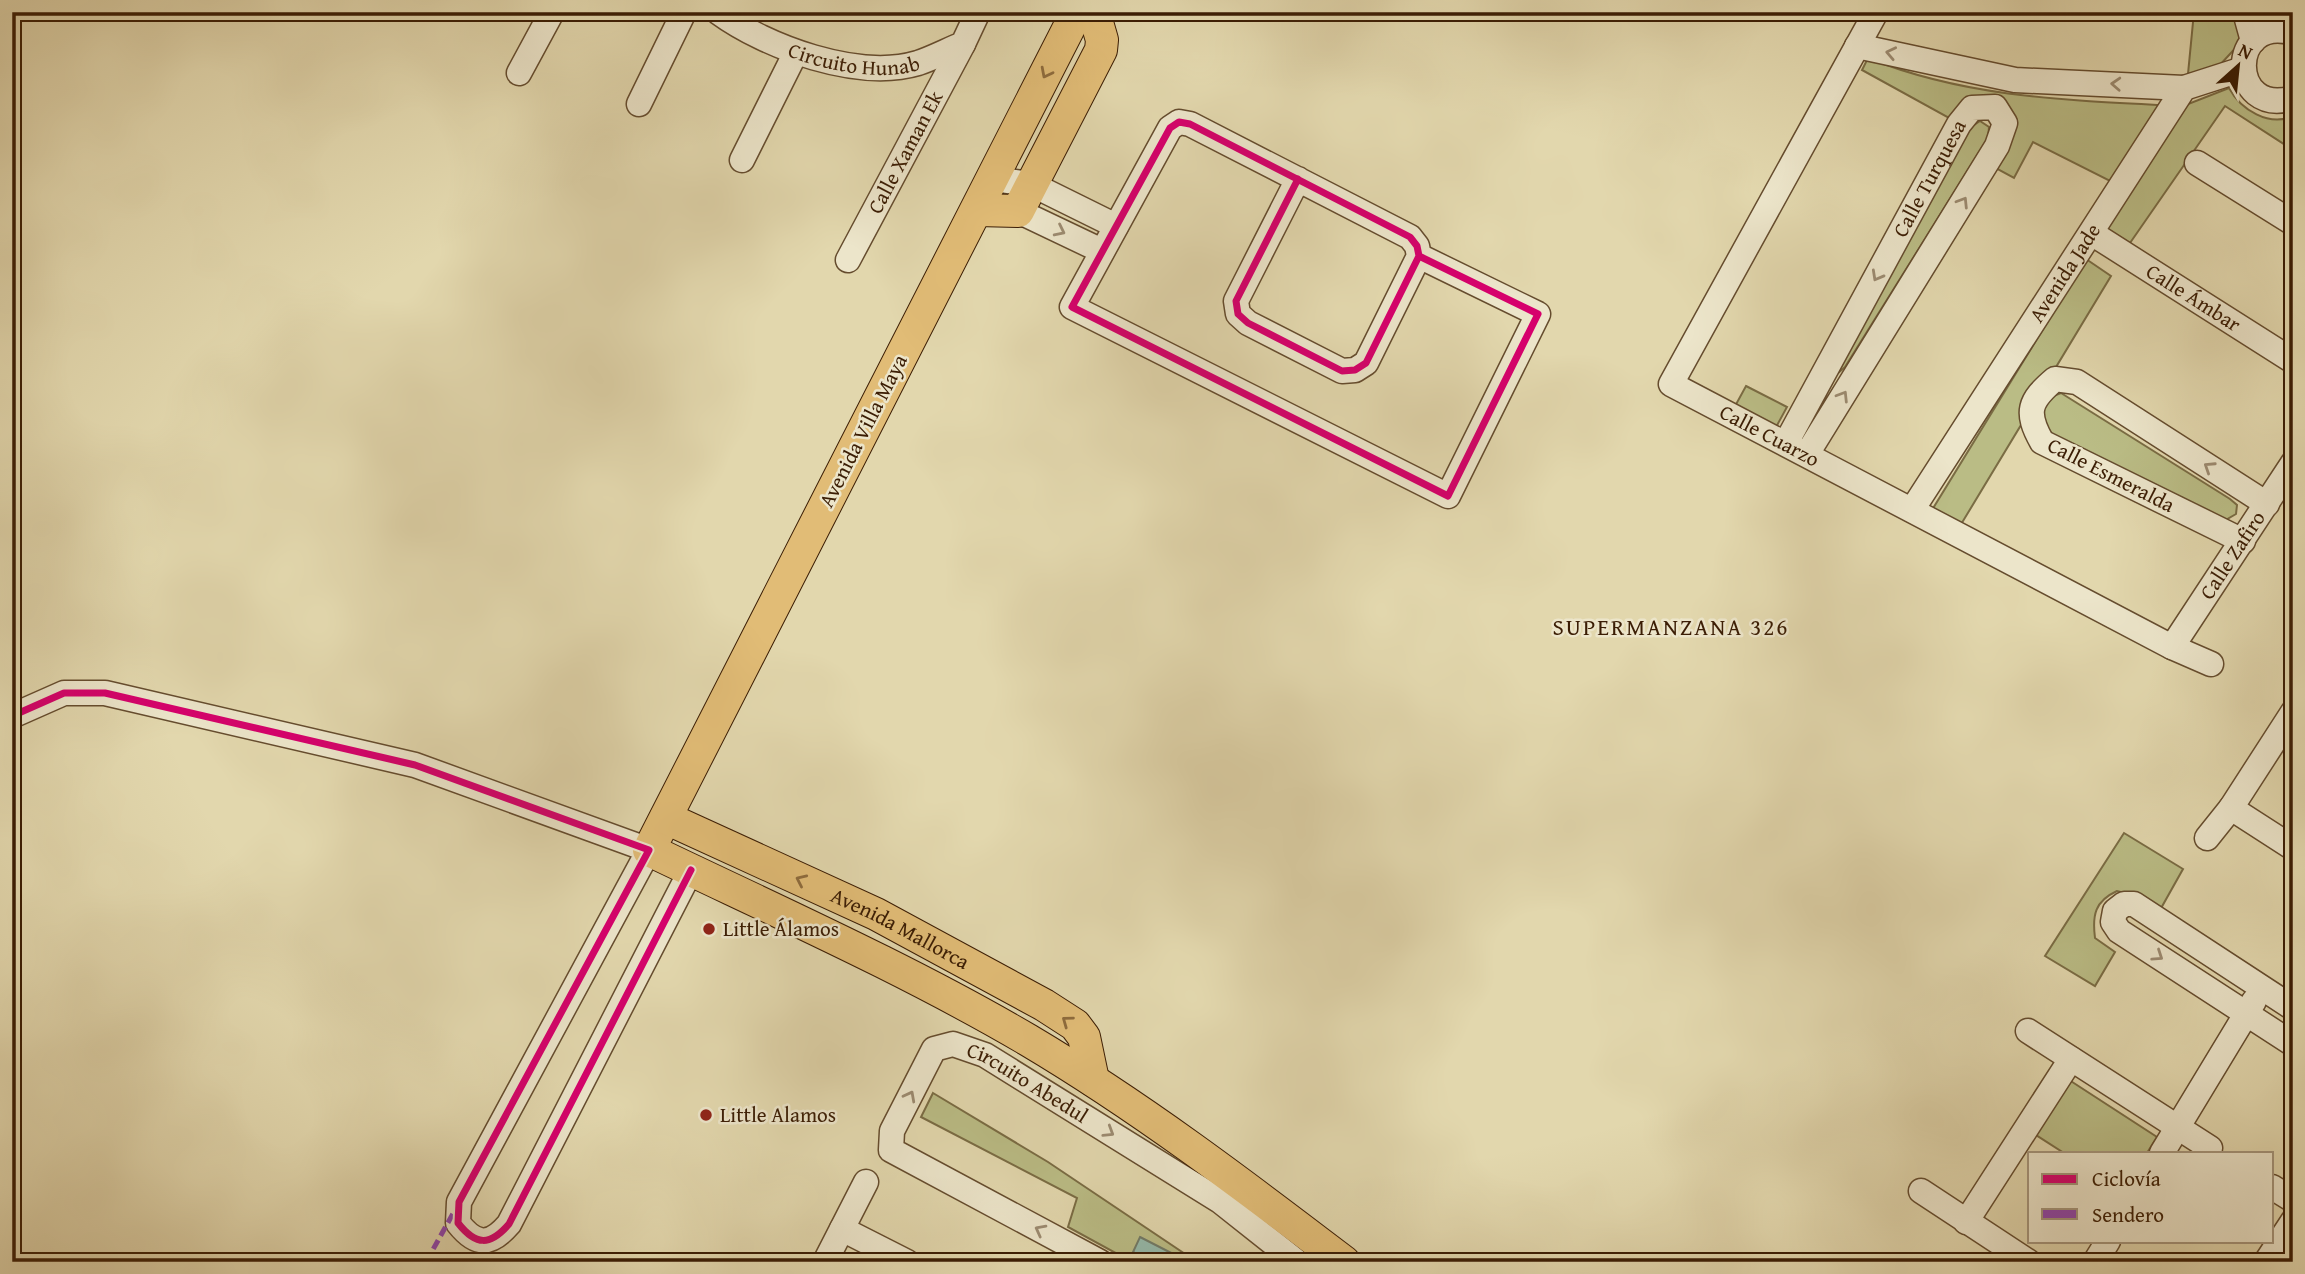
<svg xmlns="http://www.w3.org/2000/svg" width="2305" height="1274" viewBox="0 0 2305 1274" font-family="'Gentium Book Plus',serif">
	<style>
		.green { fill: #babc85; stroke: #7a6c44; stroke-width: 2 }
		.water { fill: #95baab; stroke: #717b68; stroke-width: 2 }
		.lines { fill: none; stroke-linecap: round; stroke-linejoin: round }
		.minor-casing { stroke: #654c2e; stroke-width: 27 }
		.major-casing { stroke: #3b1d04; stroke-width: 34 }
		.minor { stroke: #ece5ca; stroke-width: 24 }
		.major { stroke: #e1bc76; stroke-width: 32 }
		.quiet { stroke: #8e44ad; stroke-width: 5; stroke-dasharray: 10 5; stroke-linecap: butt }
		.cycleway-casing { stroke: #ece5ca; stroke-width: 11 }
		.cycleway { stroke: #d6006c; stroke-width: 7 }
		.oneway { stroke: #9c8b71 }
		.oneway2 { stroke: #8e6c3d }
		.poi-dot { fill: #8f2418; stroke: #ece5ca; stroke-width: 2.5 }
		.labels { text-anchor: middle; stroke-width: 5; stroke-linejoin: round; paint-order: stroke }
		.street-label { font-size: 21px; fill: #3b1d04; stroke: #ece5ca }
		.poi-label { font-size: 21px; fill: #3b1d04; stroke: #ece5ca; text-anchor: start }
		.neighbourhood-label { font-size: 23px; letter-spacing: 2px; fill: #3b1d04; stroke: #ece5ca }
	</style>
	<rect width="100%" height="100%" fill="#e2d7ad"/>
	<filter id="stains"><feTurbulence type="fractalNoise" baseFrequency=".00286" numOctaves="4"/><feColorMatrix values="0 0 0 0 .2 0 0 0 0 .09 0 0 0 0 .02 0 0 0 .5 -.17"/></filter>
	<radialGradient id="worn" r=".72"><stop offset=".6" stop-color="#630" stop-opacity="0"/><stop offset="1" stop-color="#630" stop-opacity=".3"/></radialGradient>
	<path class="green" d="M 2194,12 L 2233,12 L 2242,41 L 2218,67 L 2188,74 Z
		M 1868,58 C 1962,96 2059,100 2160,105 L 2116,184 L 2033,142 L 2014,178 L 1990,165 L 1999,107 L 1949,118 L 1862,70 Z
		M 2229,88 C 2241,110 2269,127 2293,116 L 2293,150 L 2225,106 L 2130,243 L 2106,228 L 2183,106 Z
		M 1980,121 L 1989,127 L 1988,138 L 1845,367 L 1837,374 L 1968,129 Z
		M 2086,259 L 2111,276 L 1960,526 L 1932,510 Z
		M 1746,386 L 1787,407 L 1775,429 L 1734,408 Z
		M 2061,393 L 2230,499 L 2237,505 L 2236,514 L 2222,522 L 2056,440 L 2040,416 L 2046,399 Z
		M 2124,833 L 2183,869 L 2160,910 L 2137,896 L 2117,891 C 2095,901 2092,915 2095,938 L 2115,952 L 2095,986 L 2045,956 Z
		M 2063,1076 L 2157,1137 L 2147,1153 L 2064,1153 L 2028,1130 Z
		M 933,1093 L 1048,1162 L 1197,1262 L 1181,1262 L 1182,1259 L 1133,1252 L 1152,1262 L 1132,1262 L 1068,1227 L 1077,1198 L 921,1117 Z"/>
	<path class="water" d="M 1140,1237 L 1183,1259 L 1181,1262 L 1152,1262 L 1133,1252 Z"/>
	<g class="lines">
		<g class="minor-casing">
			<g id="minor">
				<path id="s1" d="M 718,12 C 766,47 858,81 918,63 C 933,58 948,50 963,44 L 978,12"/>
				<path id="s2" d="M 1876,12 L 1671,384 L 2172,647 L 2211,664"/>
				<path d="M 2245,12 L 2253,41"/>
				<path d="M 2293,33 C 2227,14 2228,118 2293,98"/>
				<path d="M 1857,46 L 2015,80 L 2184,88"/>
				<path d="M 519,73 L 552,12"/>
				<path d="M 639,104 L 684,12"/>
				<path d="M 742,160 L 795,54"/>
				<path d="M 2197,163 L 2293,223"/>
				<path d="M 993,179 L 1031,184 L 1116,226"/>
				<path d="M 1298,179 L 1236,301 L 1238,314 L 1248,323 L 1342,371 L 1355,370 L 1366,363 L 1419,256 L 1417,246 L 1410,237 L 1190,124 L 1179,122 L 1170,128 L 1072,307 L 1448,496 L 1538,314 L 1419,256"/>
				<path d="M 1018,211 L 1102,251"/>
				<path id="s3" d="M 2093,234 L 2293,361"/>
				<path id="s4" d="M 848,260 L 963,44"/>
				<path id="s5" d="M 1786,443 L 1959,124 L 1972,108 L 1995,107 L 2005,123 L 1997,146 L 1807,454"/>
				<path id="s6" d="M 1912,510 L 2184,88 L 2243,69"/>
				<path d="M 2243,541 L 2042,442 C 2025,412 2029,401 2055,379 L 2077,382 L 2267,504"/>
				<path id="s7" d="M 2172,647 L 2293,463"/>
				<path d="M 12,716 L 64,693 L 105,693 L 415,765 L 649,850 L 459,1202 L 458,1223 C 476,1246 490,1246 509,1224 L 691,870"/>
				<path d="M 2231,808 L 2293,848"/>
				<path d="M 2207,838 L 2231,808 L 2293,712"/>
				<path d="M 2293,1008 L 2134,904 L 2124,904 L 2115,911 L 2113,922 L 2119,931 L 2293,1044"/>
				<path d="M 2028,1031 L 2210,1148"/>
				<path d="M 2162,1153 L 2254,1001"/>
				<path d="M 2272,1187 L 2293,1200"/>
				<path d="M 1921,1191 L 2029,1262"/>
				<path d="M 1966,1222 L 2071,1059"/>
				<path d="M 842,1229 L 907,1262"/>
				<path d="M 825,1262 L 866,1182"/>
				<path id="s8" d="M 1100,1262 L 891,1150 L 892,1131 L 934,1049 L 953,1044 L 985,1055 L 1220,1201 L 1297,1262"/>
				<path d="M 2095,1262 L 2108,1241"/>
				<path d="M 2266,1262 L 2293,1221"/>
			</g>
		</g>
		<g class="major-casing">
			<g id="major">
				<path d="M 1077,12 L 649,850 C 776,911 907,969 1028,1040 C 1139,1106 1242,1184 1344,1262"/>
				<path d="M 977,210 L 1018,211 L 1101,50 L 1102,40 L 1094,12"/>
				<path id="s9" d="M 666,818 L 876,914 L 1044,1005 L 1075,1025 L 1084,1037 L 1093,1080"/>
			</g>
		</g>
		<use href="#minor" class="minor"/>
		<use href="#major" class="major"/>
		<path class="quiet" d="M 426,1262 L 455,1210"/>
		<g class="cycleway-casing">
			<path id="cycleway" d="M 1298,179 L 1236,301 L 1238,314 L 1248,323 L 1342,371 L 1355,370 L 1366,363 L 1419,256 L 1417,246 L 1410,237 L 1190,124 L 1179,122 L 1170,128 L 1072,307 L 1448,496 L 1538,314 L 1419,256
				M 12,716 L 64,693 L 105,693 L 415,765 L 649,850 L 459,1202 L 458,1223 C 476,1246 490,1246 509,1224 L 691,870"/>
		</g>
		<use href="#cycleway" class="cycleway"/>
	</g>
	<defs><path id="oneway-chevron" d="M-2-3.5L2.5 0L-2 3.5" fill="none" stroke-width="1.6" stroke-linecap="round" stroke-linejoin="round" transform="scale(1.75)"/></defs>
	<g class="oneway">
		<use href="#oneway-chevron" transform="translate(1891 53) rotate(-168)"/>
		<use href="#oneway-chevron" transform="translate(2116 84) rotate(-177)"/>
		<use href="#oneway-chevron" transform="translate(1963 202) rotate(-58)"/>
		<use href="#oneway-chevron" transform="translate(1060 231) rotate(26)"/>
		<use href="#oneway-chevron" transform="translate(1877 276) rotate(119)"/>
		<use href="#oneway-chevron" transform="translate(1843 396) rotate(-58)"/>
		<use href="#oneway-chevron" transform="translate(2209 467) rotate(-147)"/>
		<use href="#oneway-chevron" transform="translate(2158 956) rotate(34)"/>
		<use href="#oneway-chevron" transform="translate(910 1096) rotate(-62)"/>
		<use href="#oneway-chevron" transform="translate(1109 1132) rotate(32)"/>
		<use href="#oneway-chevron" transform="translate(1040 1230) rotate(-152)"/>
	</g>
	<g class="oneway2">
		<use href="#oneway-chevron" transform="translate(1046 73) rotate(117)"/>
		<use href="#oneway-chevron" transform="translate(801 880) rotate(-155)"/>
		<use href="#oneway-chevron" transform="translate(1067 1021) rotate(-144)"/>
	</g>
	<g class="poi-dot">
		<circle cx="709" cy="929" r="7"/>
		<circle cx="706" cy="1115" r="7"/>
	</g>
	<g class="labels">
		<g class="street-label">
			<text dy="7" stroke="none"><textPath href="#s1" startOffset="147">Circuito Hunab</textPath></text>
			<text dy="7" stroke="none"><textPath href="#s4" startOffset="122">Calle Xaman Ek</textPath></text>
			<text dy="7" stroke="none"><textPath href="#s5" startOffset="301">Calle Turquesa</textPath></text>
			<text dy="7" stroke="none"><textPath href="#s6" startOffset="282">Avenida Jade</textPath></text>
			<text dy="7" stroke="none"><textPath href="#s3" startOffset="119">Calle Ámbar</textPath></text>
			<text transform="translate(863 431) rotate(-63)" y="7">Avenida Villa Maya</text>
			<text dy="7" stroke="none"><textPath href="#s2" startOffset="536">Calle Cuarzo</textPath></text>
			<text transform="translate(2111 475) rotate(27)" y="7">Calle Esmeralda</text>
			<text dy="7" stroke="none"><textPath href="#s7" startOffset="110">Calle Zafiro</textPath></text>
			<text dy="7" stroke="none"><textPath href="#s9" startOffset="259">Avenida Mallorca</textPath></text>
			<text dy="7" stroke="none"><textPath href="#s8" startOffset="452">Circuito Abedul</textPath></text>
		</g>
		<g class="poi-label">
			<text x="723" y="936">Little Álamos</text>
			<text x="720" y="1122">Little Alamos</text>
		</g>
		<g class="neighbourhood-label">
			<text x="1671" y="635">SUPERMANZANA 326</text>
		</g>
	</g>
	<rect width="2305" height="1274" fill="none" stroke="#e2d7ad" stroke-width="42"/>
	<rect x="14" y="14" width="2277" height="1246" fill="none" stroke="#3b1d04" stroke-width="3.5"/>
	<rect x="21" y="21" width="2263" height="1232" fill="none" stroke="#3b1d04" stroke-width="2"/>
	<rect x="2028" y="1152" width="245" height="91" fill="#ece5ca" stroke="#a5957b" stroke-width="2"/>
	<rect x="2042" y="1174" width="35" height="10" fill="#d6006c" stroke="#a5957b" stroke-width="2"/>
	<text x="2092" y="1186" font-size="21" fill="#3b1d04">Ciclovía</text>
	<rect x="2042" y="1209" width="35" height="10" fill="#8e44ad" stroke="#a5957b" stroke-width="2"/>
	<text x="2092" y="1222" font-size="21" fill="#3b1d04">Sendero</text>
	<g transform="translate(2238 66) rotate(27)" stroke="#ece5ca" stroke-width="5" paint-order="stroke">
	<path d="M0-5L12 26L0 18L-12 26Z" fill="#3b1d04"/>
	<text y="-10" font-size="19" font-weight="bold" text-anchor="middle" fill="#3b1d04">N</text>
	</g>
	<rect width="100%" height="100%" filter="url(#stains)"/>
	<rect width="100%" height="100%" fill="url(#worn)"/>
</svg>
